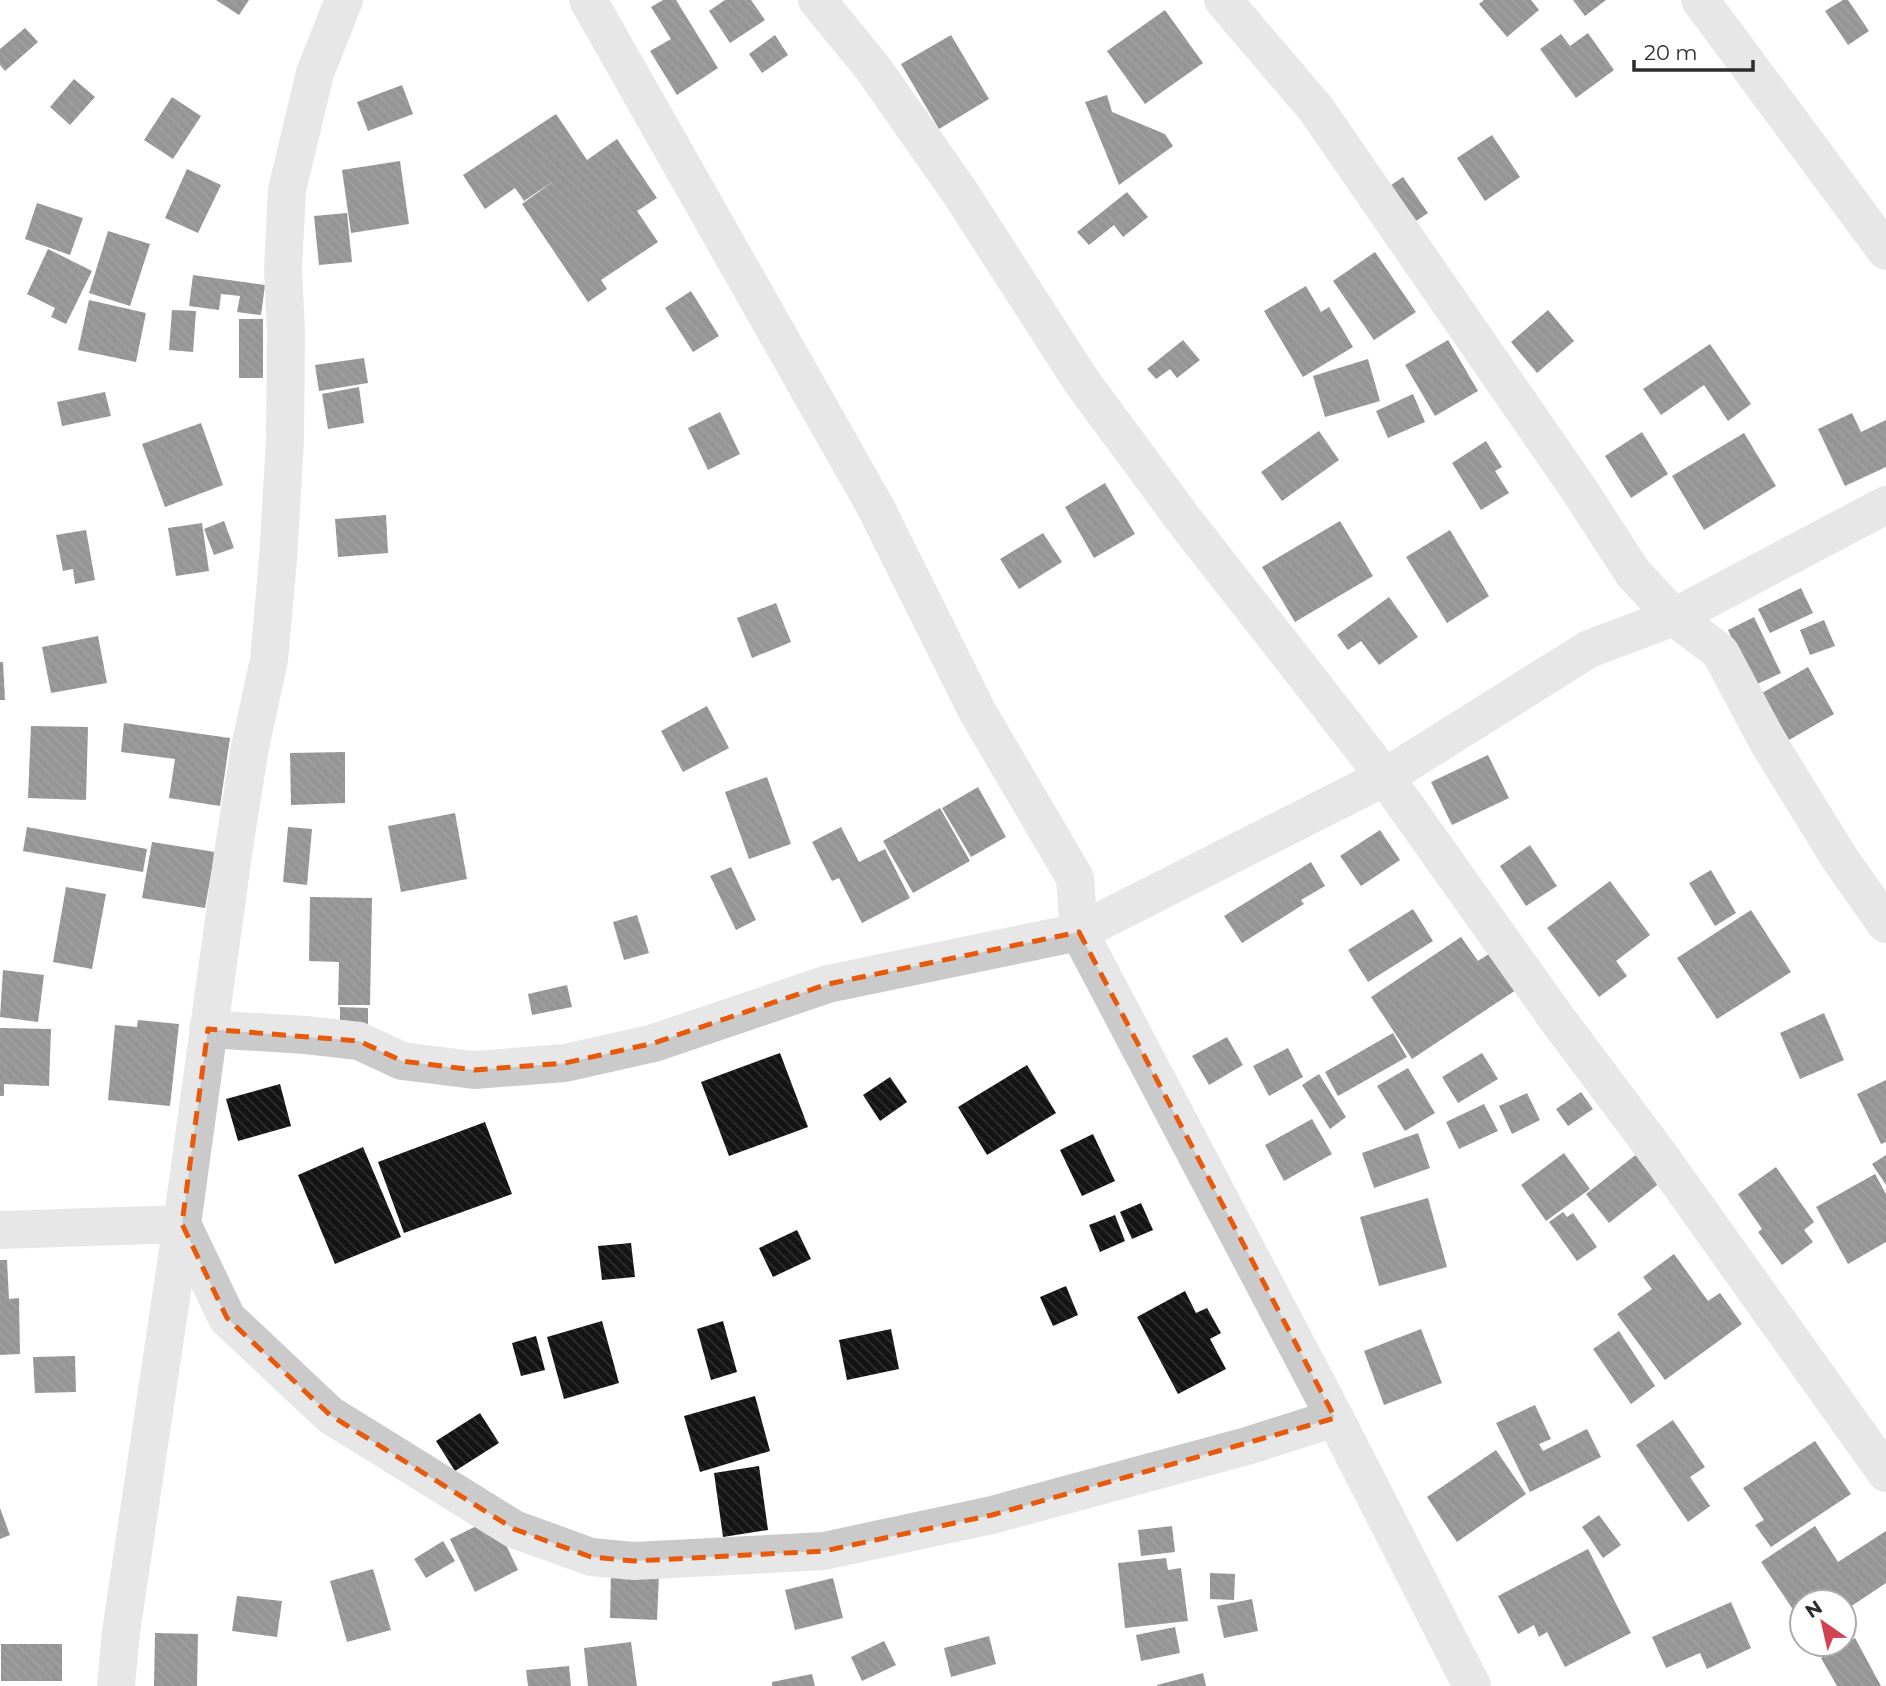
<svg xmlns="http://www.w3.org/2000/svg" width="1886" height="1686" viewBox="0 0 1886 1686" font-family="Montserrat,sans-serif">
	<style>
		.building { fill: url(#building-back-hatch) }
		.lines { fill: none; stroke-linecap: round; stroke-linejoin: round }
		.street { stroke: #cacaca; stroke-width: 38 }
		.marked { fill: none; stroke: #e8590c; stroke-width: 5; stroke-dasharray: 14 9; stroke-linejoin: round }
	</style>
	<defs>
		<pattern id="building-back-hatch" width="6" height="6" patternUnits="userSpaceOnUse" patternTransform="scale(1.75)"><rect width="6" height="6" fill="#141414"/><path d="M-1 5l2 2M0 0l6 6M5-1l2 2" fill="none" stroke="#2e2e2e"/></pattern>
	</defs>
	<rect width="100%" height="100%" fill="#fff"/>
	<path class="building" d="M 216,0 L 249,0 L 239,15 Z
		M 663,0 L 676,0 L 718,68 L 677,95 L 650,51 L 671,39 L 651,7 Z
		M 725,0 L 751,0 L 765,20 L 730,43 L 709,11 Z
		M 1484,0 L 1531,0 L 1539,10 L 1507,37 L 1479,4 Z
		M 1573,0 L 1606,0 L 1585,16 Z
		M 1843,0 L 1848,0 L 1869,31 L 1848,45 L 1825,11 Z
		M 1165,10 L 1203,63 L 1145,104 L 1107,51 Z
		M 25,28 L 38,42 L 5,71 L 0,65 L 0,49 Z
		M 1588,33 L 1614,70 L 1576,98 L 1540,49 L 1561,34 L 1570,46 Z
		M 775,35 L 788,55 L 762,73 L 749,54 Z
		M 951,35 L 989,99 L 939,129 L 901,64 Z
		M 74,79 L 95,97 L 70,125 L 50,107 Z
		M 402,85 L 413,114 L 368,131 L 357,102 Z
		M 1107,95 L 1112,112 L 1165,134 L 1173,146 L 1119,185 L 1085,102 Z
		M 172,97 L 201,116 L 173,159 L 144,140 Z
		M 556,114 L 587,160 L 617,139 L 657,198 L 637,211 L 658,242 L 601,280 L 607,289 L 588,302 L 522,204 L 555,180 L 524,201 L 515,188 L 485,209 L 463,175 Z
		M 1492,135 L 1520,177 L 1485,201 L 1457,158 Z
		M 400,161 L 409,224 L 351,233 L 342,170 Z
		M 187,169 L 221,185 L 198,233 L 165,218 Z
		M 1403,177 L 1428,213 L 1410,225 L 1385,189 Z
		M 1127,192 L 1148,217 L 1123,237 L 1114,225 L 1089,245 L 1077,232 Z
		M 37,203 L 83,218 L 70,255 L 25,239 Z
		M 347,213 L 352,262 L 319,265 L 314,216 Z
		M 108,231 L 150,244 L 130,306 L 89,293 Z
		M 48,249 L 92,271 L 66,324 L 51,317 L 55,308 L 27,294 Z
		M 1375,252 L 1416,312 L 1374,340 L 1333,281 Z
		M 193,275 L 265,285 L 261,315 L 237,312 L 240,296 L 221,294 L 219,310 L 189,306 Z
		M 1306,286 L 1321,312 L 1329,307 L 1353,347 L 1303,377 L 1264,311 Z
		M 691,291 L 719,336 L 693,352 L 665,308 Z
		M 89,300 L 146,313 L 136,362 L 78,350 Z
		M 172,310 L 196,311 L 193,352 L 169,350 Z
		M 1548,310 L 1574,341 L 1537,373 L 1511,342 Z
		M 239,319 L 263,319 L 263,378 L 239,378 Z
		M 1183,340 L 1200,360 L 1177,378 L 1170,369 L 1156,379 L 1147,369 Z
		M 1448,340 L 1478,391 L 1435,416 L 1405,365 Z
		M 1710,344 L 1751,404 L 1728,421 L 1704,385 L 1661,415 L 1643,389 Z
		M 364,358 L 368,383 L 319,391 L 315,365 Z
		M 1368,359 L 1380,401 L 1325,417 L 1313,376 Z
		M 359,387 L 364,423 L 328,429 L 322,394 Z
		M 105,392 L 111,416 L 62,426 L 57,402 Z
		M 1413,394 L 1425,422 L 1388,438 L 1376,411 Z
		M 720,412 L 740,454 L 708,470 L 688,428 Z
		M 1852,413 L 1861,432 L 1886,420 L 1886,467 L 1845,486 L 1818,429 Z
		M 201,423 L 223,485 L 165,507 L 142,444 Z
		M 1319,431 L 1339,460 L 1282,501 L 1261,472 Z
		M 1642,432 L 1668,474 L 1631,498 L 1605,456 Z
		M 1744,433 L 1776,486 L 1704,530 L 1672,476 Z
		M 1486,441 L 1502,467 L 1495,471 L 1509,493 L 1481,510 L 1452,463 Z
		M 1105,483 L 1135,534 L 1094,558 L 1065,507 Z
		M 386,515 L 388,553 L 338,557 L 335,519 Z
		M 224,521 L 234,548 L 214,555 L 204,529 Z
		M 1340,521 L 1373,576 L 1295,622 L 1262,567 Z
		M 202,523 L 209,571 L 176,576 L 168,528 Z
		M 86,530 L 95,580 L 75,584 L 73,569 L 63,571 L 56,535 Z
		M 1450,530 L 1489,596 L 1447,623 L 1406,557 Z
		M 1043,533 L 1062,562 L 1019,589 L 1000,559 Z
		M 1801,588 L 1813,613 L 1770,633 L 1758,609 Z
		M 1389,597 L 1418,637 L 1379,665 L 1361,641 L 1348,650 L 1337,635 Z
		M 776,603 L 791,642 L 752,658 L 737,618 Z
		M 1754,617 L 1781,673 L 1755,685 L 1728,630 Z
		M 1824,620 L 1835,646 L 1810,655 L 1800,630 Z
		M 98,636 L 107,683 L 51,693 L 42,647 Z
		M 0,662 L 3,662 L 5,700 L 0,700 Z
		M 1808,667 L 1834,714 L 1789,740 L 1762,693 Z
		M 707,706 L 729,748 L 683,772 L 661,731 Z
		M 124,723 L 230,738 L 220,806 L 169,798 L 175,759 L 121,752 Z
		M 31,726 L 88,727 L 86,800 L 28,798 Z
		M 345,752 L 345,803 L 291,805 L 290,753 Z
		M 1488,755 L 1509,798 L 1452,825 L 1431,782 Z
		M 767,777 L 791,844 L 749,859 L 725,792 Z
		M 978,787 L 1006,837 L 971,857 L 942,808 Z
		M 940,808 L 970,861 L 913,893 L 883,841 Z
		M 455,813 L 467,879 L 401,892 L 388,826 Z
		M 27,827 L 147,849 L 143,872 L 23,851 Z
		M 288,827 L 312,829 L 307,885 L 283,882 Z
		M 841,827 L 859,862 L 885,849 L 910,898 L 862,923 L 839,878 L 832,881 L 812,842 Z
		M 1380,830 L 1400,860 L 1361,886 L 1340,856 Z
		M 152,842 L 215,852 L 205,908 L 142,898 Z
		M 1530,845 L 1557,886 L 1526,906 L 1500,866 Z
		M 1311,862 L 1325,886 L 1301,900 L 1304,904 L 1242,943 L 1224,916 Z
		M 731,867 L 756,920 L 736,930 L 710,876 Z
		M 1711,870 L 1736,913 L 1715,926 L 1689,883 Z
		M 1610,881 L 1650,935 L 1616,961 L 1627,976 L 1599,997 L 1547,928 Z
		M 66,887 L 106,894 L 92,969 L 53,962 Z
		M 310,897 L 372,898 L 370,1005 L 338,1005 L 339,962 L 309,961 Z
		M 1413,909 L 1433,941 L 1368,982 L 1348,950 Z
		M 1751,910 L 1791,972 L 1717,1019 L 1677,958 Z
		M 637,915 L 649,953 L 624,960 L 613,922 Z
		M 1461,937 L 1478,961 L 1492,952 L 1516,990 L 1412,1059 L 1371,997 Z
		M 3,970 L 44,975 L 38,1022 L 0,1017 Z
		M 567,985 L 572,1007 L 532,1015 L 528,994 Z
		M 340,1007 L 368,1008 L 368,1026 L 340,1025 Z
		M 1824,1013 L 1844,1060 L 1800,1079 L 1780,1033 Z
		M 138,1020 L 179,1024 L 170,1106 L 108,1100 L 115,1025 L 137,1027 Z
		M 0,1028 L 51,1029 L 49,1086 L 4,1084 L 4,1096 L 0,1096 Z
		M 1393,1033 L 1407,1057 L 1338,1096 L 1325,1072 Z
		M 1227,1037 L 1243,1065 L 1209,1085 L 1192,1056 Z
		M 1288,1048 L 1303,1077 L 1269,1096 L 1253,1066 Z
		M 780,1053 L 808,1127 L 729,1156 L 701,1082 Z
		M 1482,1053 L 1498,1079 L 1458,1103 L 1442,1077 Z
		M 1027,1065 L 1056,1113 L 987,1155 L 958,1107 Z
		M 1408,1068 L 1435,1113 L 1405,1131 L 1377,1086 Z
		M 1319,1074 L 1346,1117 L 1330,1129 L 1302,1085 Z
		M 890,1077 L 907,1102 L 880,1121 L 863,1095 Z
		M 1886,1080 L 1886,1142 L 1881,1144 L 1857,1094 Z
		M 280,1084 L 291,1126 L 238,1141 L 226,1099 Z
		M 1581,1092 L 1593,1109 L 1568,1126 L 1556,1109 Z
		M 1527,1093 L 1540,1120 L 1512,1134 L 1499,1106 Z
		M 1484,1104 L 1498,1131 L 1459,1149 L 1446,1122 Z
		M 1312,1119 L 1332,1154 L 1284,1181 L 1265,1145 Z
		M 485,1122 L 512,1194 L 404,1233 L 378,1162 Z
		M 1418,1133 L 1430,1168 L 1374,1188 L 1362,1153 Z
		M 1093,1134 L 1115,1181 L 1082,1196 L 1060,1150 Z
		M 363,1147 L 401,1237 L 335,1264 L 298,1175 Z
		M 1564,1153 L 1590,1189 L 1546,1221 L 1521,1185 Z
		M 1638,1153 L 1661,1182 L 1609,1223 L 1586,1194 Z
		M 1886,1155 L 1886,1185 L 1872,1164 Z
		M 1776,1167 L 1814,1222 L 1804,1230 L 1813,1242 L 1782,1265 L 1758,1232 L 1762,1229 L 1738,1194 Z
		M 1875,1174 L 1886,1194 L 1886,1242 L 1848,1264 L 1816,1207 Z
		M 1428,1198 L 1447,1267 L 1379,1286 L 1360,1217 Z
		M 1141,1203 L 1153,1230 L 1132,1239 L 1120,1212 Z
		M 1563,1212 L 1567,1217 L 1573,1213 L 1597,1247 L 1577,1261 L 1549,1222 Z
		M 1115,1215 L 1125,1241 L 1100,1252 L 1089,1225 Z
		M 797,1230 L 811,1259 L 773,1277 L 759,1248 Z
		M 631,1243 L 635,1277 L 602,1280 L 598,1246 Z
		M 1674,1254 L 1708,1301 L 1720,1293 L 1742,1324 L 1665,1380 L 1617,1314 L 1652,1289 L 1643,1277 Z
		M 0,1260 L 7,1260 L 9,1299 L 19,1298 L 20,1354 L 0,1355 Z
		M 1066,1286 L 1078,1315 L 1053,1326 L 1040,1297 Z
		M 1185,1291 L 1196,1313 L 1207,1308 L 1221,1333 L 1210,1339 L 1226,1369 L 1178,1394 L 1137,1317 Z
		M 602,1321 L 619,1383 L 564,1399 L 547,1337 Z
		M 723,1321 L 737,1372 L 711,1380 L 697,1329 Z
		M 891,1329 L 899,1369 L 847,1380 L 839,1340 Z
		M 1421,1329 L 1442,1383 L 1384,1405 L 1364,1351 Z
		M 1619,1331 L 1655,1386 L 1631,1404 L 1593,1349 Z
		M 536,1336 L 545,1370 L 521,1376 L 512,1343 Z
		M 75,1356 L 76,1392 L 35,1393 L 33,1357 Z
		M 755,1396 L 770,1451 L 700,1472 L 684,1416 Z
		M 1535,1405 L 1551,1439 L 1539,1444 L 1543,1451 L 1587,1429 L 1601,1457 L 1530,1492 L 1496,1423 Z
		M 480,1413 L 499,1443 L 455,1471 L 436,1441 Z
		M 1673,1420 L 1705,1467 L 1690,1477 L 1710,1506 L 1688,1522 L 1636,1445 Z
		M 1815,1441 L 1851,1494 L 1771,1547 L 1755,1525 L 1764,1520 L 1743,1488 Z
		M 1496,1450 L 1526,1494 L 1457,1542 L 1427,1497 Z
		M 759,1466 L 768,1530 L 723,1537 L 714,1473 Z
		M 0,1508 L 10,1535 L 0,1539 Z
		M 1599,1515 L 1621,1545 L 1603,1558 L 1582,1527 Z
		M 493,1518 L 518,1570 L 475,1592 L 450,1539 Z
		M 1172,1526 L 1175,1552 L 1141,1556 L 1138,1530 Z
		M 1815,1526 L 1838,1562 L 1886,1531 L 1886,1583 L 1844,1611 L 1844,1602 L 1802,1602 L 1802,1623 L 1761,1562 Z
		M 443,1541 L 455,1561 L 426,1578 L 414,1559 Z
		M 1588,1549 L 1631,1633 L 1565,1667 L 1547,1632 L 1539,1637 L 1534,1625 L 1518,1634 L 1498,1596 Z
		M 1166,1558 L 1168,1570 L 1181,1568 L 1188,1621 L 1125,1628 L 1118,1563 Z
		M 373,1569 L 391,1630 L 347,1642 L 330,1581 Z
		M 611,1573 L 659,1574 L 657,1620 L 610,1618 Z
		M 1210,1573 L 1235,1574 L 1234,1600 L 1210,1599 Z
		M 833,1578 L 843,1618 L 795,1630 L 785,1590 Z
		M 237,1596 L 282,1601 L 277,1637 L 232,1631 Z
		M 1252,1599 L 1258,1631 L 1224,1638 L 1217,1606 Z
		M 1731,1602 L 1751,1648 L 1707,1669 L 1700,1653 L 1666,1668 L 1652,1637 Z
		M 1175,1627 L 1180,1653 L 1141,1661 L 1136,1635 Z
		M 155,1633 L 198,1634 L 197,1686 L 154,1686 Z
		M 989,1636 L 996,1664 L 951,1677 L 944,1648 Z
		M 1855,1638 L 1881,1686 L 1837,1686 L 1821,1658 Z
		M 884,1641 L 896,1665 L 862,1681 L 851,1657 Z
		M 631,1642 L 637,1686 L 588,1686 L 584,1648 Z
		M 1,1644 L 62,1644 L 62,1681 L 1,1681 Z
		M 569,1666 L 571,1686 L 528,1686 L 526,1670 Z
		M 1203,1673 L 1206,1686 L 1157,1686 L 1157,1685 Z
		M 812,1674 L 815,1686 L 772,1686 L 772,1682 Z"/>
	<g class="lines">
		<path class="street" d="M 588,0 L 875,506 L 977,711 L 1075,878 L 1079,932 L 1335,1418 L 1472,1686
			M 817,0 L 872,67 L 959,191 L 1082,382 L 1184,520 L 1385,777 L 1555,1016 L 1665,1163 L 1886,1473
			M 1223,0 L 1316,109 L 1580,491 L 1633,573 L 1674,617 L 1720,652 L 1768,742 L 1840,859 L 1886,924
			M 1700,0 L 1886,251
			M 208,1029 L 306,1035 L 359,1041 L 402,1061 L 474,1070 L 565,1063 L 654,1043 L 828,984 L 1079,932 L 1385,777 L 1589,649 L 1674,617 L 1886,505
			M 0,1230 L 182,1224 L 227,1318 L 330,1415 L 514,1529 L 591,1557 L 634,1561 L 824,1551 L 992,1515 L 1247,1446 L 1335,1418
			M 116,1686 L 121,1632 L 182,1224 L 234,847 L 250,747 L 269,660 L 278,559 L 285,441 L 286,332 L 283,269 L 287,190 L 315,73 L 344,0"/>
	</g>
	<path d="M0 0H1886V1686H0ZM 1079,932 L 1335,1418 L 992,1515 L 824,1551 L 634,1561 L 591,1557 L 514,1529 L 330,1415 L 227,1318 L 182,1224 L 208,1029 L 359,1041 L 402,1061 L 474,1070 L 565,1063 L 654,1043 L 828,984 Z" fill="#fff" fill-opacity=".55" fill-rule="evenodd"/>
	<path class="marked" d="M 1079,932 L 1335,1418 L 992,1515 L 824,1551 L 634,1561 L 591,1557 L 514,1529 L 330,1415 L 227,1318 L 182,1224 L 208,1029 L 359,1041 L 402,1061 L 474,1070 L 565,1063 L 654,1043 L 828,984 Z"/>
	<g transform="translate(1823 1623) rotate(326)"><circle r="33" fill="#ffffff" stroke="#ababab" stroke-width="2"/>
	<path d="M0-5L12 26L0 18L-12 26Z" fill="#d14253"/>
	<text y="-10" font-size="19" font-weight="bold" text-anchor="middle" fill="#2d2d2d">N</text>
	</g>
	<path d="M1634 60v10h119v-10" fill="none" stroke="#2d2d2d" stroke-width="3.5"/>
	<text x="1644" y="60" font-size="21" fill="#2d2d2d" stroke="#ffffff" stroke-width="5" paint-order="stroke">20 m</text>
</svg>
